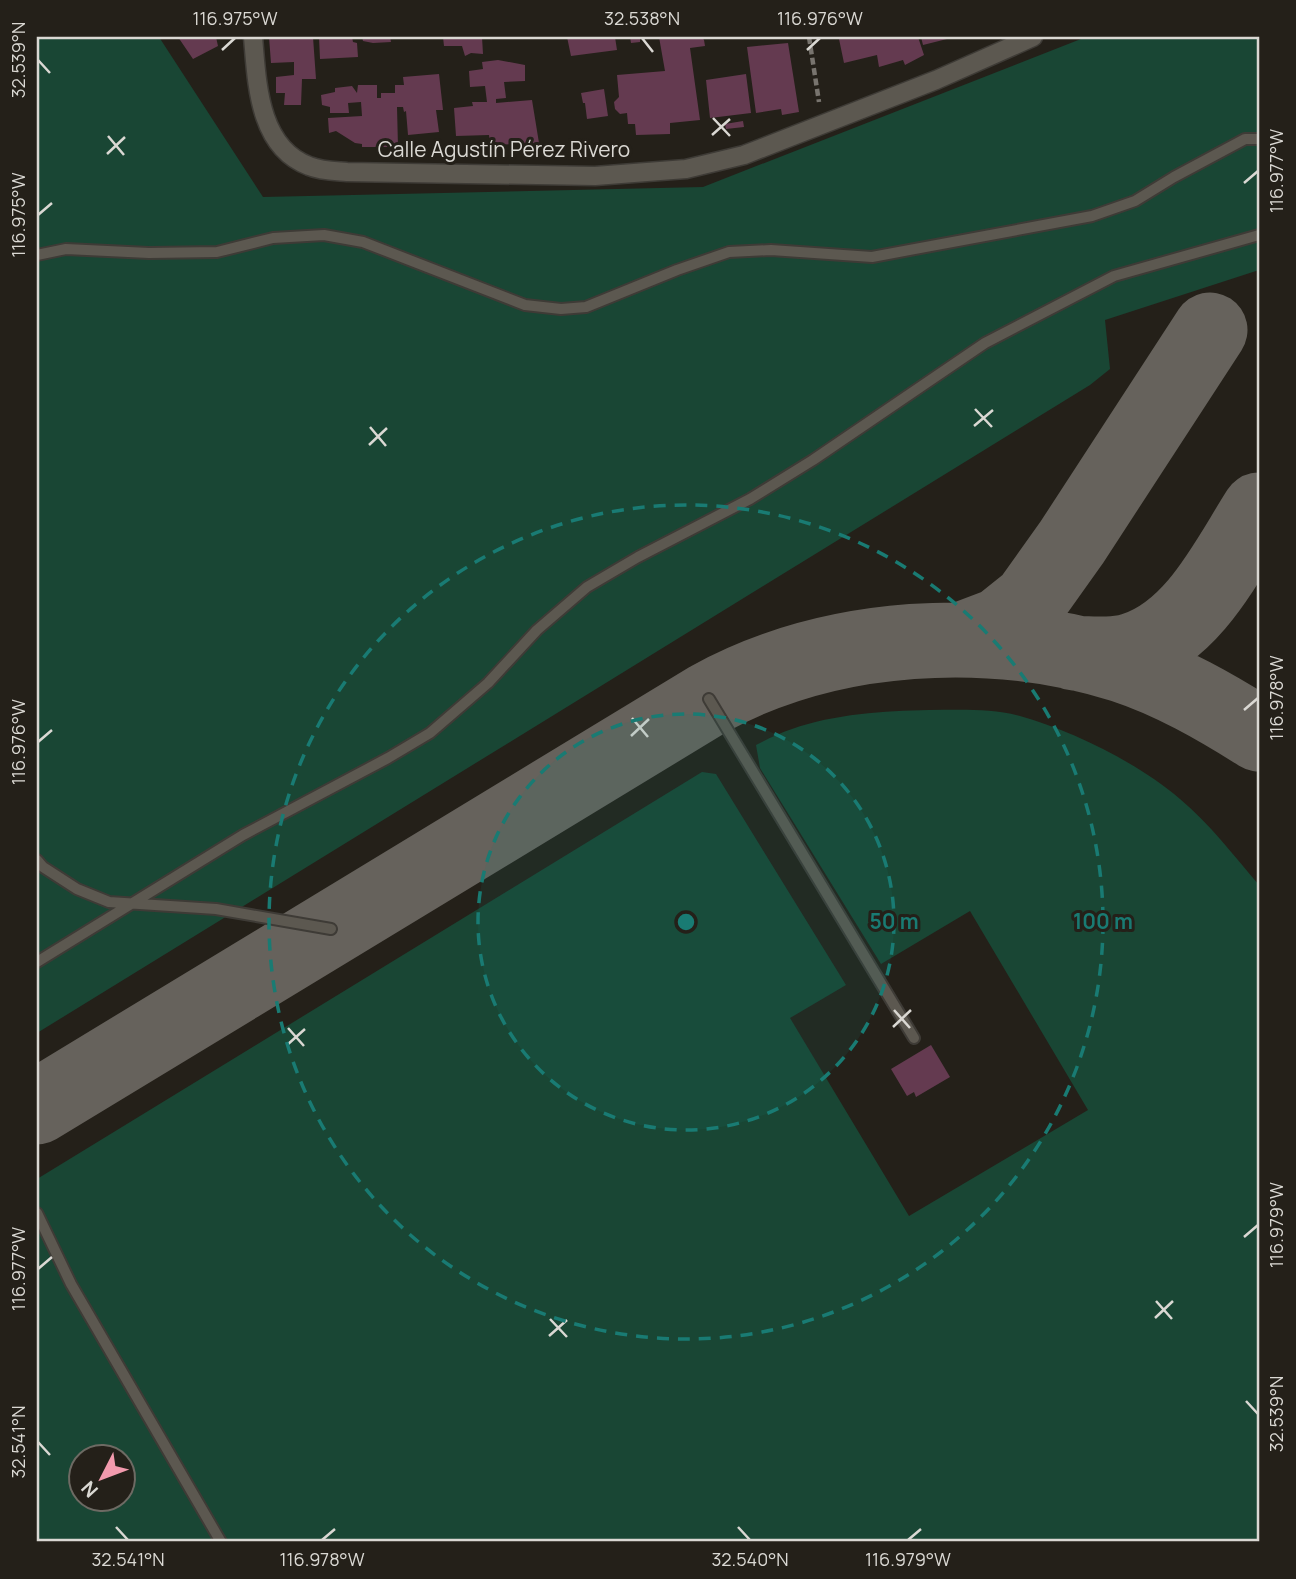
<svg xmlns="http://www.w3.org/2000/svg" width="1296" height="1579" viewBox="0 0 1296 1579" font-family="Manrope,sans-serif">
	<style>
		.green { fill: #194634; fill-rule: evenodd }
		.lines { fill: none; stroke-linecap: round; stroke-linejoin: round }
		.taxiway { stroke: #66625c; stroke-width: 75 }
		.building { fill: #643a50 }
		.lane-casing { stroke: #3e3b36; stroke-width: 14 }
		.street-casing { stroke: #3e3b36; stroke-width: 21 }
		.path { stroke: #78746e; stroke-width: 4.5; stroke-dasharray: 7 3.5; stroke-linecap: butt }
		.lane { stroke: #5c5850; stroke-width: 10 }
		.street { stroke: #5c5850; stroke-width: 18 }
		.ticks { fill: none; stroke: #dad8d3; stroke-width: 2.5 }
		.ring { fill: none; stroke: #197b73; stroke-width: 3.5; stroke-dasharray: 12 9 }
		.labels { text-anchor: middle; stroke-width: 6; stroke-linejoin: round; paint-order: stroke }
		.street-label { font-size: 21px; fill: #dad8d3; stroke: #242019 }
		.centre { fill: #197b73; stroke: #242019; stroke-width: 3.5 }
		.ring-label { font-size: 21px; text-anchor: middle; font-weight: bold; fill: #197b73; stroke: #242019; stroke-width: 6; stroke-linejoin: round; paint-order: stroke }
		.neatline { fill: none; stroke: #dad8d3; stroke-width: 2.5 }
		.ticks-label { font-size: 18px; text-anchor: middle; fill: #dad8d3 }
	</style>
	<rect width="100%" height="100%" fill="#242019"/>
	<path class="green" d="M 37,37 L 159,37 L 263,197 L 703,187 L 1086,37 L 1259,37 L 1259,270 L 1105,320 L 1110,369 L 1090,385 L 37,1033 Z
		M 929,710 C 958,710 991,708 1020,716 C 1073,731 1138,763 1180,799 C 1210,824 1234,856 1259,885 L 1259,1542 L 37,1542 L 37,1179 L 702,772 L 716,774 L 846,985 L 790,1018 L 909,1216 L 1088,1110 L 970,911 L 881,964 L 760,768 L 756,745 C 768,739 779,733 792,729 C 834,714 884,711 929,710 ZM 80,1456 L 122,1456 L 122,1498 L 80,1498 Z"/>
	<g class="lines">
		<path class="taxiway" d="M 963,639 L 1000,625 L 1030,601 L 1072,542 L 1210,330
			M 1074,653 C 1094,654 1114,656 1133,650 C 1194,631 1227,560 1259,510
			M 37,1107 L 709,699 C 831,632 990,624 1122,665 C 1171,681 1216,707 1259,734"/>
	</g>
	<path class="building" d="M 178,37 L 216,37 L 218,46 L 193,59 Z
		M 269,37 L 313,37 L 316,79 L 302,79 L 301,105 L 284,105 L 285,93 L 276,93 L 276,77 L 294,75 L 294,62 L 271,63 Z
		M 319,37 L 352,37 L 353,42 L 357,43 L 358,57 L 320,59 Z
		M 362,37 L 390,37 L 391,42 L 373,43 L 363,41 Z
		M 443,37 L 482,37 L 483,54 L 471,53 L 465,56 L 462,46 L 444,46 Z
		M 567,37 L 615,37 L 617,50 L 571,56 Z
		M 630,37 L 640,37 L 640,42 L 631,43 Z
		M 659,37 L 702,37 L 704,40 L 705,46 L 690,48 L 700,120 L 670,123 L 670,134 L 636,135 L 635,124 L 628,124 L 627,113 L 620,114 L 615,109 L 614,102 L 619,97 L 617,75 L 665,71 Z
		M 848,37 L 918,37 L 924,55 L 905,65 L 903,60 L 879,67 L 877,55 L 844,63 L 839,39 Z
		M 921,37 L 950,37 L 951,38 L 923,45 Z
		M 788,43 L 799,112 L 782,115 L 781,109 L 756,113 L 747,47 Z
		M 498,60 L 525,65 L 525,81 L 504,82 L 506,98 L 496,99 L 496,103 L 532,100 L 539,143 L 490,145 L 489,135 L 456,136 L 454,108 L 473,106 L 472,102 L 487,102 L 485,86 L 470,87 L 469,71 L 483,69 L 482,62 Z
		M 439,74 L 443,110 L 436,110 L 439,132 L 408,135 L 406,111 L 404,112 L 403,107 L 397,107 L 398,147 L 362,147 L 362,144 L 355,143 L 336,131 L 329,133 L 328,118 L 362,116 L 361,102 L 348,103 L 349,113 L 330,113 L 330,107 L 322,105 L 321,95 L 335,92 L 335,88 L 352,86 L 357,93 L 358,85 L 377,85 L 377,98 L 381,98 L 381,93 L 395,93 L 395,85 L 404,85 L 403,77 Z
		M 746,74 L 751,113 L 710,118 L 706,80 Z
		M 604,89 L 608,116 L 587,119 L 585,103 L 583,103 L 581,93 Z
		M 743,121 L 744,127 L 726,129 L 725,124 Z
		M 931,1045 L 950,1077 L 916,1097 L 914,1092 L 907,1096 L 891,1069 Z"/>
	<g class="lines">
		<g class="lane-casing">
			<path id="lane" d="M 37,255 L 66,249 L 149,253 L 217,252 L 273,238 L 324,235 L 363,242 L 525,305 L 561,309 L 586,307 L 677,270 L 729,252 L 771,250 L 872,257 L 1092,216 L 1135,201 L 1174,177 L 1245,139 L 1259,139
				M 709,699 L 914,1038
				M 37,860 L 43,867 L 77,889 L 109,902 L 216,909 L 331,929
				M 37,962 L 243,835 L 388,758 L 430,733 L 488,683 L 537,630 L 587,587 L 638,557 L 750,499 L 813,460 L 985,343 L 1114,276 L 1259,235
				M 37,1213 L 71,1284 L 221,1542"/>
		</g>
		<g class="street-casing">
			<path id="street" d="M 253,37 C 257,82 258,147 309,166 C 321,171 335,171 347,172 L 595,176 L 686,169 L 744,155 L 936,80 L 1033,37"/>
		</g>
		<path class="path" d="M 809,37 L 819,102"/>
		<use href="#lane" class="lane"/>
		<use href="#street" class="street"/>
	</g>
	<path class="ticks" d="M 642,38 L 653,52M 222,50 L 235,38M 807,50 L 820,38M 38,60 L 50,73M 713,118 L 730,136M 712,135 L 730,119M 108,136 L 124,155M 107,154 L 125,137M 1244,183 L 1258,171M 38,215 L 52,203M 975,409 L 992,427M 974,426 L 993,410M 370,427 L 386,446M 369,445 L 387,428M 1244,710 L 1258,698M 632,718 L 648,737M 631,736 L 649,719M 38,742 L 52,730M 894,1010 L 910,1028M 893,1027 L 911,1010M 288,1028 L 304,1046M 287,1045 L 305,1029M 1244,1237 L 1258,1225M 38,1269 L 52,1257M 1156,1301 L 1172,1319M 1155,1318 L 1173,1301M 550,1319 L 567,1337M 549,1336 L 567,1320M 1246,1401 L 1258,1414M 38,1442 L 50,1455M 116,1527 L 128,1540M 738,1527 L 750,1540M 322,1540 L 335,1529M 908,1540 L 921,1529"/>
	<circle cx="686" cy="922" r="208" fill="#197b73" fill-opacity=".12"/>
	<g class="ring">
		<circle cx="686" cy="922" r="208"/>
		<circle cx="686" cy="922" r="417"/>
	</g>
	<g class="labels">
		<g class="street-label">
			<text x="504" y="157">Calle Agustín Pérez Rivero</text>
		</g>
	</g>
	<circle cx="686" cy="922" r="10" class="centre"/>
	<g class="ring-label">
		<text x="894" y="929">50 m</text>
		<text x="1103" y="929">100 m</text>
	</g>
	<rect width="1296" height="1579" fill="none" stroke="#242019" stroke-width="77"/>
	<g transform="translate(102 1478) rotate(228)"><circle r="33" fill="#242019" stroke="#6d6a63" stroke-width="2"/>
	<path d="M0-5L12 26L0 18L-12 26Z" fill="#f29aad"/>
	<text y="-10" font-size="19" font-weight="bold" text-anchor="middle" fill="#dad8d3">N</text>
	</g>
	<rect x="38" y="38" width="1220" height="1502" class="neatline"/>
	<g class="ticks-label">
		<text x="235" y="25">116.975°W</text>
		<text x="642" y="25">32.538°N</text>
		<text x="820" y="25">116.976°W</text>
		<text transform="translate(19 60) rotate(-90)" y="6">32.539°N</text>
		<text transform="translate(1277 171) rotate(-90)" y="6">116.977°W</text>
		<text transform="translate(19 215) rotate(-90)" y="6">116.975°W</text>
		<text transform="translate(1277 698) rotate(-90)" y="6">116.978°W</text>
		<text transform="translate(19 742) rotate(-90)" y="6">116.976°W</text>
		<text transform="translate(1277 1225) rotate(-90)" y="6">116.979°W</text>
		<text transform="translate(19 1269) rotate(-90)" y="6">116.977°W</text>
		<text transform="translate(1277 1414) rotate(-90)" y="6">32.539°N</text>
		<text transform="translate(19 1442) rotate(-90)" y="6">32.541°N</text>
		<text x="128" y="1566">32.541°N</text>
		<text x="322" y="1566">116.978°W</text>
		<text x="750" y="1566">32.540°N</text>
		<text x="908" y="1566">116.979°W</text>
	</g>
</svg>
